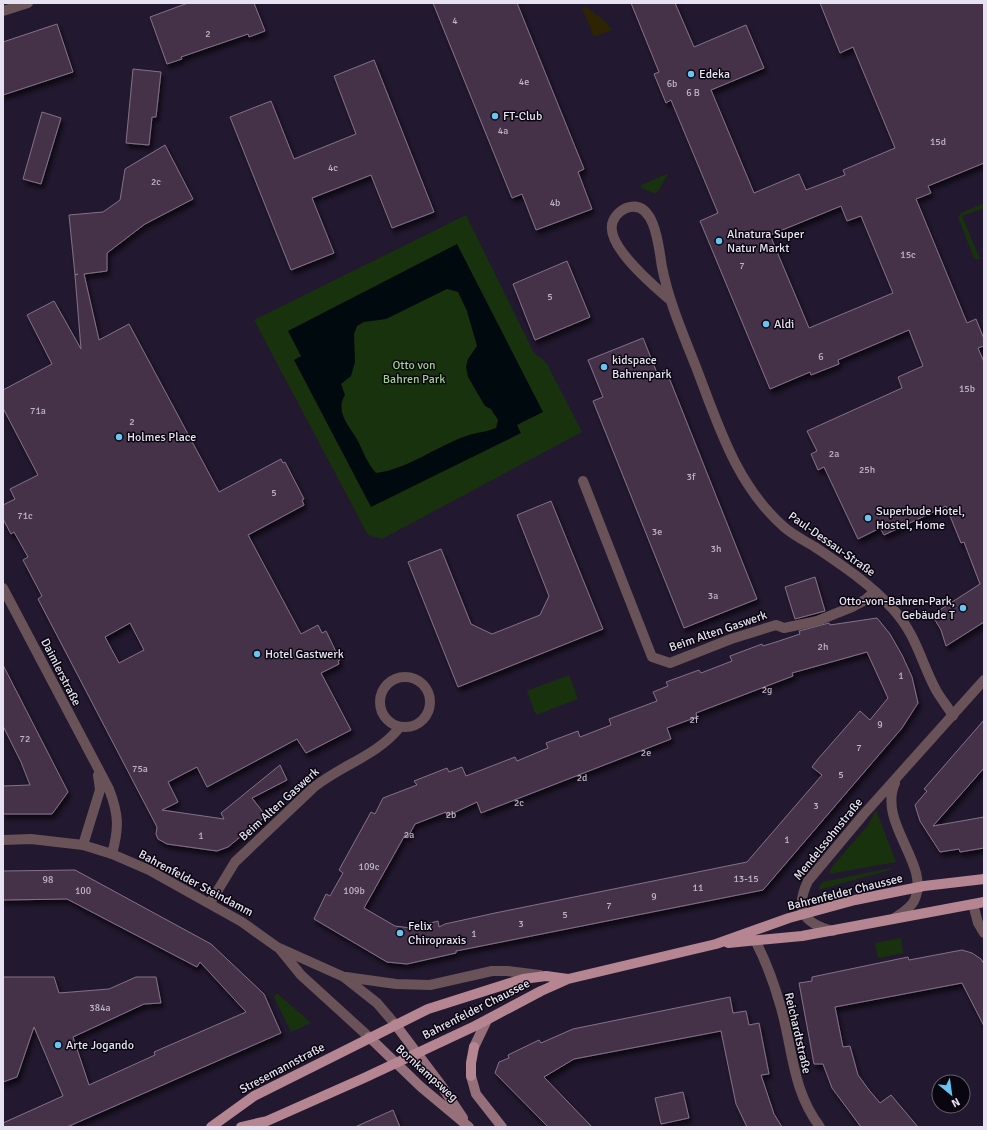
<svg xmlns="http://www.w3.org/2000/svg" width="987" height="1130" viewBox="0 0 987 1130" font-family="Signika,sans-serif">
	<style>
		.green { fill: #19320e }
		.sand { fill: #2c2403 }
		.water { fill: #00090d; fill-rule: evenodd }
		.building { fill: #45334a; stroke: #847089; fill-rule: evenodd; filter: url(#shadow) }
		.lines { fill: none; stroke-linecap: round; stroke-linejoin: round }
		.minor { stroke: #695258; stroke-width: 10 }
		.tertiary { stroke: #695258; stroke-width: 10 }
		.secondary { stroke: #956f79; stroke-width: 10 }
		.primary { stroke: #b68592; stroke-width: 10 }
		.poi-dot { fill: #68c4f0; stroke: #09060f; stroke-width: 1.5 }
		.labels { text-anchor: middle; stroke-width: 3; stroke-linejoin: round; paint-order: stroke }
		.number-label { font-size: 10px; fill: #beb6c7 }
		.poi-label { font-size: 12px; fill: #e7e2f1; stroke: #09060f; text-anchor: start }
		.park-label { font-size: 12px; fill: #9fcf8d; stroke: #09060f }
		.street-label { font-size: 12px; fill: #e7e2f1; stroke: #09060f }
	</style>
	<defs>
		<filter id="shadow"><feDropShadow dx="2.5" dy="4.5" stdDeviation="2" flood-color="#0009"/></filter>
	</defs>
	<rect width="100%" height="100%" fill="#22182f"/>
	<path class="green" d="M 669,173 L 656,194 L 641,188 L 641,185 Z
		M 984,203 L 984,208 L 962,216 L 980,259 L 977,259 L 974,258 L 958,217 L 961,213 Z
		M 466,215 L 534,353 L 546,362 L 582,432 L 382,539 L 368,535 L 254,320 Z
		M 569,675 L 578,699 L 536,715 L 527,691 Z
		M 876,810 L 896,862 L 829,874 L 832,867 L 868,825 Z
		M 890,868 L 890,870 L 818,890 L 822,882 Z
		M 901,938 L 903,953 L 878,958 L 875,943 Z
		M 276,994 L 278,994 L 311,1023 L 291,1032 L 274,997 Z"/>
	<path class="sand" d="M 585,6 L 605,21 L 612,30 L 594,37 L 582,8 Z"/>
	<path class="water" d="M 457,244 L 543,412 L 517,425 L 521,433 L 371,507 L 294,360 L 301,356 L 288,331 ZM 447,289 L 458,292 L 467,311 L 477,346 L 468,359 L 466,367 L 468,377 L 485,406 L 491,409 L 498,420 L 496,428 C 487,432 478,432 469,435 C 438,445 409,469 376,473 C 368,464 364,454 359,443 C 351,427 334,413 345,395 L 341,384 L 351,376 L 355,362 L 354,334 L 357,326 L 364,322 L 386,319 Z"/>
	<path class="building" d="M 188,3 L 254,3 L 265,31 L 249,37 L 248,34 L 210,47 L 181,57 L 182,59 L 167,64 L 150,17 Z
		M 433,3 L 517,3 L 584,169 L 578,172 L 592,209 L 536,230 L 522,194 L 512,198 Z
		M 631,3 L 675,3 L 694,47 L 746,25 L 764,68 L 711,90 L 754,193 L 799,174 L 806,190 L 845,175 L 843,170 L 895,148 L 853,47 L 840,53 L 820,3 L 984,3 L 984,163 L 928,186 L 931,193 L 916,199 L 967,323 L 976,319 L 984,339 L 984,346 L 978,348 L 984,362 L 984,622 L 946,646 L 941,630 L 932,615 L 980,584 L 964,542 L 961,543 L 946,506 L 884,535 L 880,528 L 858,539 L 824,467 L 818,470 L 811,454 L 817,451 L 807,431 L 902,388 L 898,377 L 923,366 L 909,330 L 838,360 L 839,364 L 811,375 L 810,372 L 770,389 L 700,221 L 718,213 L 671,100 L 666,103 L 654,74 L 659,72 ZM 841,206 L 847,221 L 861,216 L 893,293 L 809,328 L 770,235 Z
		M 57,24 L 73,72 L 3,95 L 3,42 Z
		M 374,60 L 434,212 L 392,228 L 371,175 L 312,198 L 334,253 L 291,270 L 230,117 L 271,101 L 294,159 L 356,134 L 334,76 Z
		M 133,69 L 161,72 L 156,117 L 152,117 L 149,145 L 126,143 Z
		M 42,112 L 61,118 L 41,184 L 23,179 Z
		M 165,145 L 193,199 L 145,224 L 107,253 L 107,271 L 84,274 L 99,340 L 129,324 L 219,492 L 281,459 L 283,463 L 285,462 L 304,499 L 302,500 L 304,505 L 248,535 L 301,634 L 318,625 L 322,633 L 326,631 L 340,660 L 338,661 L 339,664 L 321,673 L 351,730 L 306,753 L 297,739 L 207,787 L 197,767 L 168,782 L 178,802 L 162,810 L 224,819 L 221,813 L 280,765 L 287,780 L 252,798 L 266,816 L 228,847 L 217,851 L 167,844 L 158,839 L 156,834 L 157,827 L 38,599 L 42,596 L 23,560 L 28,557 L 14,532 L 11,534 L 3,519 L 3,505 L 15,499 L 10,489 L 38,475 L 3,408 L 3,390 L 52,364 L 27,315 L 54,301 L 81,349 L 75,275 L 78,274 L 75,275 L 69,215 L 103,212 L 120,200 L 125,169 ZM 130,623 L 144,650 L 119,663 L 105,637 Z
		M 567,261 L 590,317 L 535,340 L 513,284 Z
		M 643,338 L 657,373 L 666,370 L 757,599 L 684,628 L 593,401 L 603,397 L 588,360 Z
		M 551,501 L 603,629 L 458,687 L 408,562 L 441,549 L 471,624 L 492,634 L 540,615 L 549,596 L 517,515 Z
		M 815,577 L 825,611 L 795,619 L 785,587 Z
		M 877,618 L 890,634 L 902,655 L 912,677 L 918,703 L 902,728 L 763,890 L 456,951 L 456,953 L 407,964 L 387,962 L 314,919 L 326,894 L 330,896 L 343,873 L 339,870 L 371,812 L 375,814 L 383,798 L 417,785 L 414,781 L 447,768 L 449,772 L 462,767 L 466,776 L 515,757 L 517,761 L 548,748 L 546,743 L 578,731 L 580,737 L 611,725 L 609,719 L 657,701 L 653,692 L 668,686 L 666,682 L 699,670 L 701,673 L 732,661 L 730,656 L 762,644 L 763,646 L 779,641 L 800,634 L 799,631 L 829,623 L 830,625 ZM 867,652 L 888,698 L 870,720 L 860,711 L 818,759 L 812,767 L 822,775 L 747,862 L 495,913 L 445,924 L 439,927 L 438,921 L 411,928 L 395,926 L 364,908 L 405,835 L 408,837 L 415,824 L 446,812 L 447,816 L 477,802 L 481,813 L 671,739 L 667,728 L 697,717 L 696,713 L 793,676 L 792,673 Z
		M 3,665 L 68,792 L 52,814 L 3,814 L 3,786 L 30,785 L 21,762 L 3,726 Z
		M 984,720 L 984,768 L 933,826 L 984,817 L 984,848 L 960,852 L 959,849 L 940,852 L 920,821 L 915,805 L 927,791 L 924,789 Z
		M 75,870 L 211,944 L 264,994 L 281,1033 L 67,1127 L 3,1127 L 3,1123 L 63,1096 L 34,1027 L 17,1077 L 3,1082 L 3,977 L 54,977 L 59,993 L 109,989 L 136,977 L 156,977 L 161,1003 L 144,1004 L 73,1037 L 89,1085 L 155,1055 L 154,1052 L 246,1012 L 200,962 L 197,967 L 67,899 L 3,900 L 3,871 Z
		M 962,950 L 972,953 L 981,959 L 984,964 L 984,1026 L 962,983 L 835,1007 L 843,1047 L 850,1046 L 858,1075 L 869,1090 L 880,1103 L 891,1095 L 918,1127 L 861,1127 L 832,1088 L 823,1064 L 814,1064 L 799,983 L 812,981 L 812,977 L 908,957 L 909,960 Z
		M 730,997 L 733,1013 L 746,1011 L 749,1025 L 759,1023 L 769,1074 L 761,1075 L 774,1114 L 782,1127 L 747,1127 L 736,1104 L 721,1031 L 574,1059 L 544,1077 L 592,1127 L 548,1127 L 495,1073 L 499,1062 L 509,1058 L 508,1055 L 539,1040 L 541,1043 L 573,1029 Z
		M 683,1092 L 689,1118 L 661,1124 L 655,1098 Z
		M 393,1110 L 400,1127 L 355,1127 Z"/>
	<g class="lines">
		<path class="minor" d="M 3,11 L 28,3
			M 670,300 C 654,286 603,244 613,221 C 616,214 623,208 630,207 C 656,202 659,250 662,267 C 669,302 683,334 696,367 C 718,424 736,485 784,527 C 793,535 805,541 815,547 C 843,566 869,583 892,608 C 917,635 920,660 936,690 C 941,699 948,707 953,716
			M 583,481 L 652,657 L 670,663 L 731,639 L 776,625 L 784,628 L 817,621 L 852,607 L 865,600 L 875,591
			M 3,588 L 109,789 C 119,815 119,828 112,854
			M380 702a25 25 0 1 1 50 0a25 25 0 1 1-50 0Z
			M 83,845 L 100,790 L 98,775
			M 210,903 L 235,862 L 313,788 C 341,765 377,756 400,727
			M 973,904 L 978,923 L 984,933
			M 893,919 C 900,914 910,909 914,901 C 932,865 877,824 895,783
			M 833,931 C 803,923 794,910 808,881 L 864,814 L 984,680
			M 756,942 C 766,962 775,986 781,1008 C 793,1050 792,1090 820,1127"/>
		<path class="tertiary" d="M 3,840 L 31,839 L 83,845 L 112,854 L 149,870 L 242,922 L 277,947 L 344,977 L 377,1003 L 395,1024
			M 279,948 L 301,975 L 369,1037
			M 346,977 L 396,984 L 430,985 L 492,971 L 507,971 L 540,975"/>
		<path class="secondary" d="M 395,1024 L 441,1085 L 463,1118
			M 369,1037 L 421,1087 L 469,1127
			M 474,1047 L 487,1020
			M 471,1076 L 476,1094 L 502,1127"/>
		<path class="primary" d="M 728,943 L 802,936 L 984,902
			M 471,1076 L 471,1063 L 474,1047
			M 211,1127 L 254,1096 L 428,1009 L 523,979 L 546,976 L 568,979
			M 241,1127 L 267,1121 L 364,1078 L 475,1026 L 541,991 L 568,979 L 716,944 L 789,918 L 855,900 L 924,886 L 984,879"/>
	</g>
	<g class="poi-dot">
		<circle cx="691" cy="74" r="4"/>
		<circle cx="495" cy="116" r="4"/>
		<circle cx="719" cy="241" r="4"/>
		<circle cx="766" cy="324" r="4"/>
		<circle cx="604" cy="367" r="4"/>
		<circle cx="119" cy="437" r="4"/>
		<circle cx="868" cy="518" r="4"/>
		<circle cx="963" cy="608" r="4"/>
		<circle cx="257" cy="654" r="4"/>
		<circle cx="400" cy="933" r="4"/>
		<circle cx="58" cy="1045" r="4"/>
	</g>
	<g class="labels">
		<g class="number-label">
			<text x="455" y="24">4</text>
			<text x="208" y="37">2</text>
			<text x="524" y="85">4e</text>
			<text x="672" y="87">6b</text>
			<text x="693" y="96">6 B</text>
			<text x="503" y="134">4a</text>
			<text x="938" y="145">15d</text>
			<text x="333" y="171">4c</text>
			<text x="156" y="185">2c</text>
			<text x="555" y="206">4b</text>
			<text x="908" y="258">15c</text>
			<text x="742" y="269">7</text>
			<text x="550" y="300">5</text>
			<text x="821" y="360">6</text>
			<text x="967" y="392">15b</text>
			<text x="38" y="414">71a</text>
			<text x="132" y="425">2</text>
			<text x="834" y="457">2a</text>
			<text x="867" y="473">25h</text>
			<text x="691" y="480">3f</text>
			<text x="274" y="496">5</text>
			<text x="25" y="519">71c</text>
			<text x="657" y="535">3e</text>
			<text x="716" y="552">3h</text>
			<text x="713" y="599">3a</text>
			<text x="823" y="650">2h</text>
			<text x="901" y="679">1</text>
			<text x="767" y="693">2g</text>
			<text x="694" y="723">2f</text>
			<text x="880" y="728">9</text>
			<text x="25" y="742">72</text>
			<text x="859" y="751">7</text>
			<text x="646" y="756">2e</text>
			<text x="140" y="772">75a</text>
			<text x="841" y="778">5</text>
			<text x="582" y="781">2d</text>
			<text x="519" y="806">2c</text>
			<text x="816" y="809">3</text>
			<text x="451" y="818">2b</text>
			<text x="409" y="838">2a</text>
			<text x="201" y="839">1</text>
			<text x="787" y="843">1</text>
			<text x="369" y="870">109c</text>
			<text x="746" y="882">13-15</text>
			<text x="48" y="883">98</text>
			<text x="698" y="891">11</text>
			<text x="83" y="894">100</text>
			<text x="354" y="894">109b</text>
			<text x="654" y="900">9</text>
			<text x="609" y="909">7</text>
			<text x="565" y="918">5</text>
			<text x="521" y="927">3</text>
			<text x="474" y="937">1</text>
			<text x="100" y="1011">384a</text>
		</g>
		<g class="poi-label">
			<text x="699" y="78">Edeka</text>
			<text x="503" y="120">FT-Club</text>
			<text x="727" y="238">Alnatura Super<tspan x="727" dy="14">Natur Markt</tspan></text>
			<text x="774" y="328">Aldi</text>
			<text x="612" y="364">kidspace<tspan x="612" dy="14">Bahrenpark</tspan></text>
			<text x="127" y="441">Holmes Place</text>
			<text x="876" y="515">Superbude Hotel,<tspan x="876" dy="14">Hostel, Home</tspan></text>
			<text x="955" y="605" text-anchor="end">Otto-von-Bahren-Park,<tspan x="955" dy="14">Gebäude T</tspan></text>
			<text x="265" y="658">Hotel Gastwerk</text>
			<text x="408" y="930">Felix<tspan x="408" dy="14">Chiropraxis</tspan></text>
			<text x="66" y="1049">Arte Jogando</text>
		</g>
		<g class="park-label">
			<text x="414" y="369">Otto von<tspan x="414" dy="14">Bahren Park</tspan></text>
		</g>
		<g class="street-label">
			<text transform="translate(832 544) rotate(35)" y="4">Paul-Dessau-Straße</text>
			<text transform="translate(718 631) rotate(-19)" y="4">Beim Alten Gaswerk</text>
			<text transform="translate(61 672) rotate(63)" y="4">Daimlerstraße</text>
			<text transform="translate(279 804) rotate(-42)" y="4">Beim Alten Gaswerk</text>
			<text transform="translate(828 839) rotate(-51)" y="4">Mendelssohnstraße</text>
			<text transform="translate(196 883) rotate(28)" y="4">Bahrenfelder Steindamm</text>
			<text transform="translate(845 892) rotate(-14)" y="4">Bahrenfelder Chaussee</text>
			<text transform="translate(476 1009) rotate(-27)" y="4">Bahrenfelder Chaussee</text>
			<text transform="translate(798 1033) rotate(77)" y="4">Reichardtstraße</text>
			<text transform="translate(282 1068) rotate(-28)" y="4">Stresemannstraße</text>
			<text transform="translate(427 1073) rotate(42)" y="4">Bornkampsweg</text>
		</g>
	</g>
	<rect width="987" height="1130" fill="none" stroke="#e7e2f1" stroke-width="8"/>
	<g transform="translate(951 1094) rotate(151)"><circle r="19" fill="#09060f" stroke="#625e69"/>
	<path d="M0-3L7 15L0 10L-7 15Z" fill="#68c4f0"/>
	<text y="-6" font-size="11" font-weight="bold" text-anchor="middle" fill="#e7e2f1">N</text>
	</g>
</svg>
